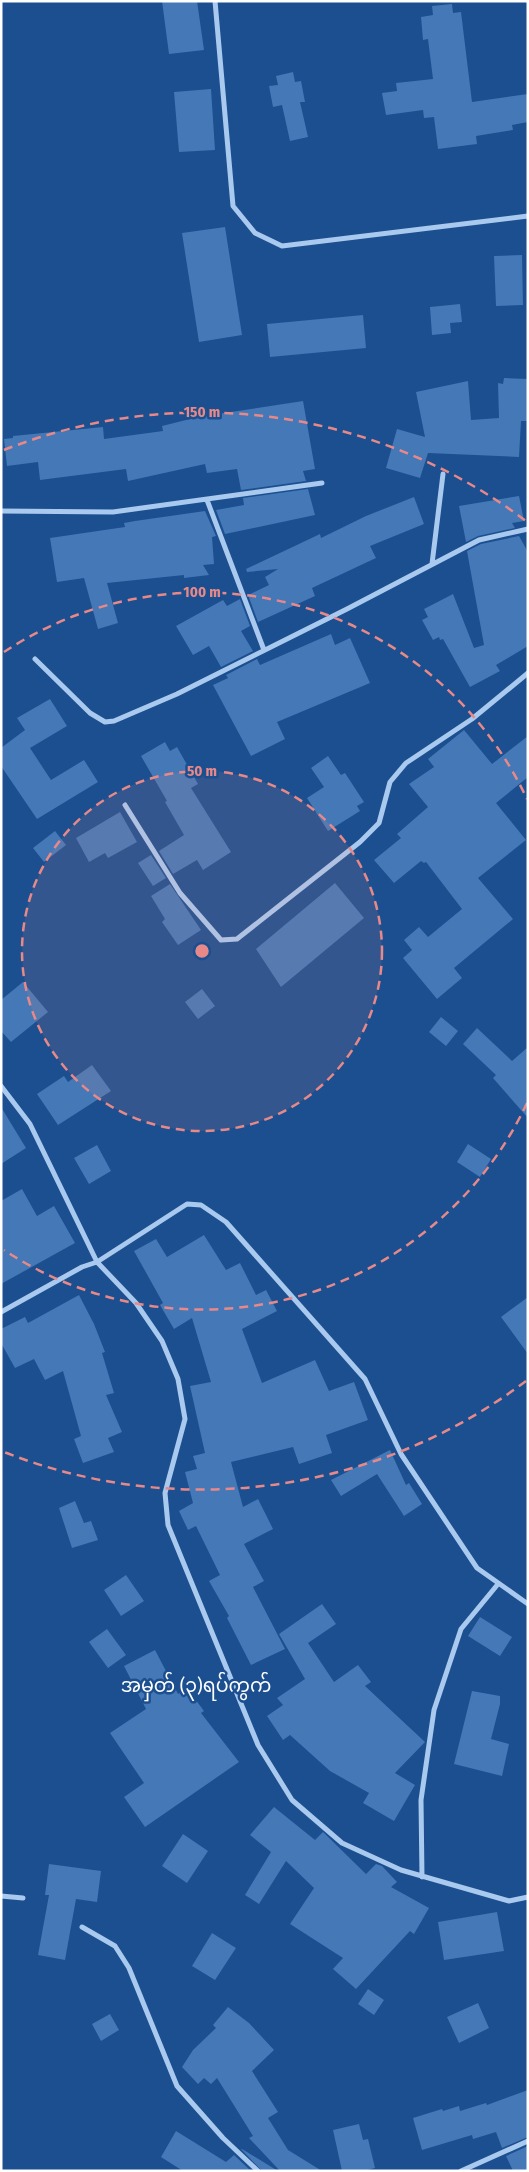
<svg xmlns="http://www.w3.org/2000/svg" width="529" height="2172" viewBox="0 0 529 2172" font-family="'Fira Sans Condensed','Noto Sans Myanmar',sans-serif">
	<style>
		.building { fill: #4478b7 }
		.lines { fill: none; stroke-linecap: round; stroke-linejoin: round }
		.street { stroke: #a9c9ee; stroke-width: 5 }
		.ring { fill: none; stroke: #e88989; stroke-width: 2.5; stroke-dasharray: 9 6 }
		.labels { text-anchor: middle; stroke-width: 5; stroke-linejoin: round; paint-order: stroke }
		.quarter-label { font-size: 19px; fill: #fff; stroke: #1b4f8f }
		.centre { fill: #e88989; stroke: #1b4f8f; stroke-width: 2.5 }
		.ring-label { font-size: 15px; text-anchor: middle; font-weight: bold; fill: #e88989; stroke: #1b4f8f; stroke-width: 5; stroke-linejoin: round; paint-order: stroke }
	</style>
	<rect width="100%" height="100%" fill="#1b4f8f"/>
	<path class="building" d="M 162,1 L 197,1 L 204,50 L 169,54 Z
		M 452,4 L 453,13 L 461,12 L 472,102 L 528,94 L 528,122 L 512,125 L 513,130 L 476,136 L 477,144 L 438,149 L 434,117 L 424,118 L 423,110 L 386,115 L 382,93 L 397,91 L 396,83 L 433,79 L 428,39 L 423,40 L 421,17 L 433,15 L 432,6 Z
		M 293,72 L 295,82 L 301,81 L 305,102 L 300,102 L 308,137 L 290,141 L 282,105 L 273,107 L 269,86 L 278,85 L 276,76 Z
		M 211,89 L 215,150 L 179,152 L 174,92 Z
		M 225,227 L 242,335 L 199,342 L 182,233 Z
		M 522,255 L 523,305 L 496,306 L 494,256 Z
		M 460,304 L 462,322 L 450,323 L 451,333 L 432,335 L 430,307 Z
		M 363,315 L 366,348 L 270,357 L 267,324 Z
		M 504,378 L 528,379 L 528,421 L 521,421 L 519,457 L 428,453 L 420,478 L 386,468 L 397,429 L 425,437 L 416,392 L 468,381 L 471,420 L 499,418 L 498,383 L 503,384 Z
		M 303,401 L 315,469 L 303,471 L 306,481 L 241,490 L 237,469 L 207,473 L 205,464 L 128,481 L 126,469 L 40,480 L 38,462 L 7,466 L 4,439 L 13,438 L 13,436 L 103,427 L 104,439 L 163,431 L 162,426 L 198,417 Z
		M 308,489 L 315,515 L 225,534 L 216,510 L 244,505 L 243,498 Z
		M 519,496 L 524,521 L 512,523 L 515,528 L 478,536 L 466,542 L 459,506 Z
		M 414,497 L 424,524 L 370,546 L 376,558 L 312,588 L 315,596 L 258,622 L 248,595 L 269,585 L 265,577 L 278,569 L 247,572 L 246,569 L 320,534 L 321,538 L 366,516 Z
		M 205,511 L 216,536 L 212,537 L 214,564 L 203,565 L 209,575 L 184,578 L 184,575 L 107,583 L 118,623 L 98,629 L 84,578 L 57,582 L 50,538 L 125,527 L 124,523 L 135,521 Z
		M 519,536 L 528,552 L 528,646 L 496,665 L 500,671 L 470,687 L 443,639 L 440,640 L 439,637 L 433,640 L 422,620 L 428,617 L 424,609 L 453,594 L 474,648 L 484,645 L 467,551 L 481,544 Z
		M 240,599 L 250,626 L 241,631 L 253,651 L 221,667 L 209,646 L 193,655 L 176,626 L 223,600 L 227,606 Z
		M 331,634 L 335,645 L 350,638 L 370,683 L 277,722 L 285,739 L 251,756 L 213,685 L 228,678 L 226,675 L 257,659 L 260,665 Z
		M 50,699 L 67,726 L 30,748 L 51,780 L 84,760 L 98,782 L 37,819 L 1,766 L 1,748 L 25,730 L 17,718 Z
		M 464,730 L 492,764 L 528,736 L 528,777 L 496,803 L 526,840 L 478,878 L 513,919 L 454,968 L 462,978 L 437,999 L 403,958 L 412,950 L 404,940 L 419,927 L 428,937 L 462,909 L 426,862 L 424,863 L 421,861 L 394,883 L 374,860 L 401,838 L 397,834 L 428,807 L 409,784 L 434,767 L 428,759 Z
		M 165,742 L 170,751 L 177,747 L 198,784 L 191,788 L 231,852 L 203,870 L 197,860 L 173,874 L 159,851 L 184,835 L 165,802 L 167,801 L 141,756 Z
		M 328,756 L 341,775 L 345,773 L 364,802 L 357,806 L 360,811 L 328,831 L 307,798 L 324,787 L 311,768 Z
		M 120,812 L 137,842 L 108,858 L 105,853 L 89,862 L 76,838 Z
		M 55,831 L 66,845 L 44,862 L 33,848 Z
		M 151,855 L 166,878 L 153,886 L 138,863 Z
		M 335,883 L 364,918 L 281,987 L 256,949 Z
		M 170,884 L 201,930 L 178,945 L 162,922 L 165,919 L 151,896 Z
		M 23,982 L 48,1012 L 11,1042 L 1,1031 L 1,1000 Z
		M 202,989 L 215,1006 L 198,1019 L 185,1002 Z
		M 441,1017 L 458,1031 L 446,1046 L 429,1032 Z
		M 477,1028 L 512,1061 L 528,1047 L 528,1118 L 493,1078 L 496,1075 L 463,1044 Z
		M 92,1065 L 111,1091 L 58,1125 L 37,1094 L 64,1076 L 68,1082 Z
		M 1,1107 L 26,1148 L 1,1164 Z
		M 468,1144 L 491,1159 L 480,1177 L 457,1162 Z
		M 97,1145 L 111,1171 L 89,1184 L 74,1158 Z
		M 22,1189 L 37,1216 L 54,1206 L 75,1243 L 1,1284 L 1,1201 Z
		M 204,1235 L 226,1270 L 240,1263 L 256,1295 L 266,1290 L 277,1311 L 242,1329 L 262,1383 L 315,1360 L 329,1391 L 354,1382 L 368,1420 L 326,1435 L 332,1453 L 299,1464 L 293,1447 L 231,1462 L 243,1507 L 258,1499 L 273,1529 L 244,1544 L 264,1581 L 253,1587 L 285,1649 L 251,1665 L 227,1618 L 229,1616 L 209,1581 L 220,1575 L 196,1526 L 188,1530 L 179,1511 L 193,1503 L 185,1472 L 197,1469 L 193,1456 L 205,1453 L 190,1386 L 211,1382 L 192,1318 L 174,1329 L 160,1305 L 163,1303 L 134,1251 L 156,1239 L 167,1257 Z
		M 79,1295 L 94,1324 L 105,1352 L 102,1353 L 114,1393 L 106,1395 L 122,1432 L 108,1438 L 114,1452 L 83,1463 L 74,1439 L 81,1436 L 63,1371 L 45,1380 L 34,1359 L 15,1368 L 1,1343 L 1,1329 L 25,1317 L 28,1323 Z
		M 528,1297 L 528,1354 L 501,1317 Z
		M 390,1450 L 406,1485 L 409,1483 L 422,1504 L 404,1516 L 377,1474 L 341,1496 L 331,1480 Z
		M 75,1501 L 84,1523 L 91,1521 L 98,1540 L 72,1548 L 59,1508 Z
		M 126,1575 L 144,1601 L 121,1616 L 104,1590 Z
		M 322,1604 L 336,1624 L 308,1643 L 334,1682 L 358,1665 L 371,1682 L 365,1686 L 425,1742 L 395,1773 L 415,1785 L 394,1821 L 363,1803 L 369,1793 L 330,1771 L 290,1735 L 283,1740 L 267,1716 L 283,1705 L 277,1698 L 305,1679 L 279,1634 Z
		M 480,1617 L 512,1637 L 500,1656 L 468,1636 Z
		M 107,1629 L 126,1655 L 108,1668 L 89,1642 Z
		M 155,1650 L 178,1694 L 187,1688 L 204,1711 L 201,1713 L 239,1762 L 145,1827 L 124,1797 L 144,1783 L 110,1733 L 146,1709 L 124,1666 Z
		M 472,1691 L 500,1696 L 500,1704 L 491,1739 L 509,1744 L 502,1776 L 454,1764 Z
		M 274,1807 L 315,1840 L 323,1832 L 366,1874 L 376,1864 L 382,1866 L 397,1882 L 391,1887 L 429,1908 L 414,1934 L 410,1931 L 356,1989 L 333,1969 L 343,1958 L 290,1924 L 314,1888 L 286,1861 L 259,1904 L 245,1895 L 271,1852 L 250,1835 Z
		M 183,1834 L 208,1851 L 187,1883 L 162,1866 Z
		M 49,1864 L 101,1871 L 97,1902 L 76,1899 L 65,1960 L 38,1955 L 49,1895 L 45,1895 Z
		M 497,1912 L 504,1951 L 444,1960 L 438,1922 Z
		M 212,1933 L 236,1948 L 215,1980 L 192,1966 Z
		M 368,1989 L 384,2000 L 374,2015 L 358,2004 Z
		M 478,2003 L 489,2028 L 459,2043 L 447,2017 Z
		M 228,2007 L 249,2023 L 274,2050 L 252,2071 L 278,2112 L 268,2118 L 288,2150 L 322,2171 L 280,2171 L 249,2138 L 253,2136 L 217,2078 L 211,2084 L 204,2078 L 198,2084 L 182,2067 L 193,2050 L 216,2028 L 213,2025 Z
		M 110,2014 L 119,2030 L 101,2041 L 92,2024 Z
		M 528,2090 L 528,2137 L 502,2148 L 496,2132 L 473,2139 L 472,2135 L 422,2150 L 413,2118 L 442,2109 L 443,2111 L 459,2106 L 460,2111 L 486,2103 L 487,2105 Z
		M 359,2124 L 363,2140 L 368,2139 L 375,2168 L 364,2171 L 342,2171 L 333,2130 Z
		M 176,2131 L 226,2162 L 234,2155 L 251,2171 L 183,2171 L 161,2157 Z
		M 528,2146 L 528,2171 L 513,2171 L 506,2156 Z
		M 241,2149 L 242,2149 L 278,2171 L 262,2171 Z"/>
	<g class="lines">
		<path class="street" d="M 215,1 L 233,206 L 255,233 L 282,246 L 528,216
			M 207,500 L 264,650
			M 1,511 L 113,512 L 322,483
			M 432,564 L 443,474
			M 35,659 L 90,713 L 105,722 L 114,721 L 177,694 L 347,609 L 479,540 L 528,529
			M 125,805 L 180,893 L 221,940 L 237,939 L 360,842 L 379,823 L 390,782 L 406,763 L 472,719 L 528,673
			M 1,1086 L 30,1124 L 97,1262 L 187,1204 L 201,1205 L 226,1222 L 365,1379 L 401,1454 L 477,1568 L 528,1604
			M 1,1312 L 82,1267 L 97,1262 L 136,1303 L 162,1341 L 178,1379 L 185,1419 L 165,1493 L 168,1525 L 258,1745 L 292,1800 L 342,1843 L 401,1870 L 509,1901 L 528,1897
			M 422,1877 L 421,1800 L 434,1710 L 461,1629 L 498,1584
			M 1,1896 L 23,1898
			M 82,1927 L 115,1946 L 129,1968 L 177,2086 L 223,2138 L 258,2171
			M 461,2171 L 528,2141"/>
	</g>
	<circle cx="202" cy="951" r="180" fill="#e88989" fill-opacity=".12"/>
	<g class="ring">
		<circle cx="202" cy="951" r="180"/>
		<path d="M527 1103A359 359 0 0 1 4 1250M4 652A359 359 0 0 1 527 799"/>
		<path d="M526 1381A539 539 0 0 1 4 1452M4 450A539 539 0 0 1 526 521"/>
	</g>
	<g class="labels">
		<g class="quarter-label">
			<text x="196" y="1692">အမှတ် (၃)ရပ်ကွက်</text>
		</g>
	</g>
	<circle cx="202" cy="951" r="8" class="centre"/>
	<g class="ring-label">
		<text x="202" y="417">150 m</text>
		<text x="202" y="597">100 m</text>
		<text x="202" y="776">50 m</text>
	</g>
	<rect width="529" height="2172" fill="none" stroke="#ffffff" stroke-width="5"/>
</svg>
